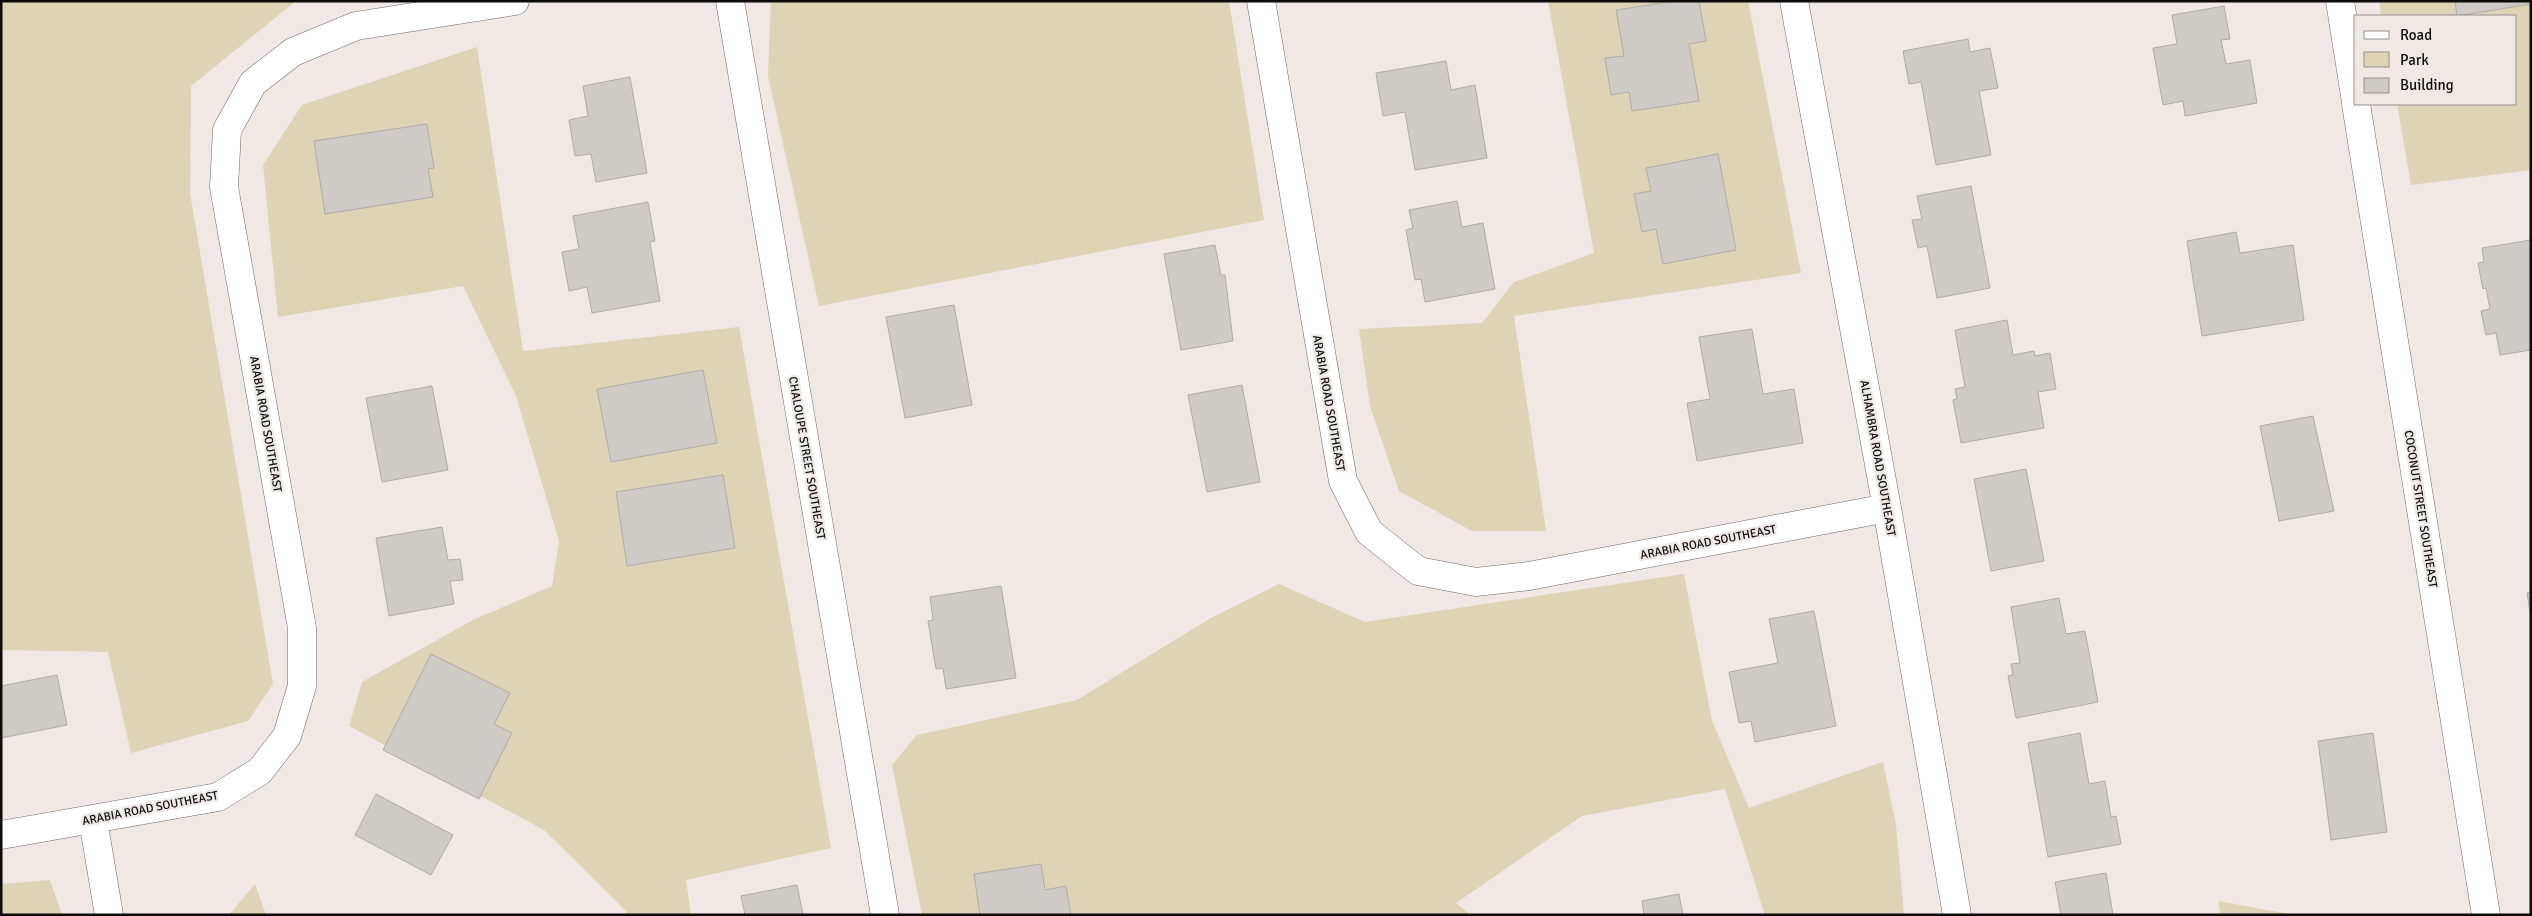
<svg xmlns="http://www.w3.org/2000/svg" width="2532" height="916" viewBox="0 0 2532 916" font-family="Signika,sans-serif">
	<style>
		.green { fill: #ddd3b5 }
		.building { fill: #cecac5; stroke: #b0aba7 }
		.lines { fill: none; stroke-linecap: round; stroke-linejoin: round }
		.minor-casing { stroke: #706a68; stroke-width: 29 }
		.minor { stroke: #fff; stroke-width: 28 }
		.labels { text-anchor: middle; stroke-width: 4.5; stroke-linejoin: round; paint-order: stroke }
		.street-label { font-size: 12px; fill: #0d0b0a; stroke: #efe8e5 }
	</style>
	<rect width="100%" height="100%" fill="#efe8e5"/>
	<path class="green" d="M 1,1 L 296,1 L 191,86 L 190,193 L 273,684 L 248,721 L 131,753 L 108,652 L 1,650 Z
		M 771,1 L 1229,1 L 1264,220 L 819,306 L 768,76 Z
		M 1548,1 L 1748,1 L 1801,273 L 1514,316 L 1546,531 L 1472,531 L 1399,491 L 1370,406 L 1359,329 L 1482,323 L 1514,282 L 1594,253 Z
		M 2379,1 L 2531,1 L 2531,170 L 2411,185 L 2397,104 L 2516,104 L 2516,16 L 2381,16 Z
		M 477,47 L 523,351 L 739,327 L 831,848 L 686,880 L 691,915 L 627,915 L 626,911 L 544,830 L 349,726 L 362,682 L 473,620 L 552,586 L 559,541 L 516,396 L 463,286 L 278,317 L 263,165 L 302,105 Z
		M 1684,574 L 1712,721 L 1749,808 L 1883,762 L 1896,825 L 1904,915 L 1765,915 L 1725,789 L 1582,816 L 1456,903 L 1470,915 L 922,915 L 892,765 L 917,735 L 1077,700 L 1209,619 L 1279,584 L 1365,622 Z
		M 50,880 L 62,915 L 1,915 L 1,884 Z
		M 255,884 L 266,915 L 229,915 Z
		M 2218,901 L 2295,915 L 2221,915 Z"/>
	<path class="building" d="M 1675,1 L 1699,1 L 1706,41 L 1689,44 L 1699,101 L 1632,111 L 1629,92 L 1611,95 L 1605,58 L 1624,56 L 1616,10 Z
		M 2455,1 L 2531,1 L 2531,4 L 2457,16 Z
		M 2224,6 L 2230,39 L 2221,40 L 2226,64 L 2250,60 L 2257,103 L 2185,116 L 2183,101 L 2163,105 L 2153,48 L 2177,44 L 2172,15 Z
		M 1968,39 L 1970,52 L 1990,48 L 1998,88 L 1979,91 L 1991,155 L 1936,165 L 1921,82 L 1909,84 L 1903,51 Z
		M 1446,61 L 1451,90 L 1475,85 L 1487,158 L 1415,170 L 1405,112 L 1383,116 L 1376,73 Z
		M 630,77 L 647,173 L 596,182 L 591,154 L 575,156 L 569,120 L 588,116 L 583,86 Z
		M 427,124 L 434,168 L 428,169 L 433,197 L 325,214 L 314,141 Z
		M 1718,154 L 1736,250 L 1663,264 L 1656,229 L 1642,232 L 1634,194 L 1651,191 L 1646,168 Z
		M 1971,186 L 1990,288 L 1937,298 L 1927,246 L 1918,248 L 1912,220 L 1922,219 L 1917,196 Z
		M 1457,201 L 1462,227 L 1483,223 L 1495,289 L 1425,302 L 1421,279 L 1415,280 L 1406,230 L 1413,228 L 1409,210 Z
		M 648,202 L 655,241 L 650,242 L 660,301 L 592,313 L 587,287 L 569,291 L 562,252 L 579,249 L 573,216 Z
		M 2236,232 L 2240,253 L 2293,245 L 2304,320 L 2202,336 L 2187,241 Z
		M 2531,240 L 2531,350 L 2500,355 L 2496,333 L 2486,335 L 2481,311 L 2490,309 L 2486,288 L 2483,289 L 2478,263 L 2484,262 L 2482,248 Z
		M 1215,245 L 1221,275 L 1225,275 L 1233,341 L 1181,350 L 1164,254 Z
		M 954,305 L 972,405 L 905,418 L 886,317 Z
		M 2007,320 L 2013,355 L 2034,351 L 2035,356 L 2050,353 L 2056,389 L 2038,392 L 2044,428 L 1961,443 L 1953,400 L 1957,399 L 1955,389 L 1965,387 L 1955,330 Z
		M 1752,329 L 1763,394 L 1794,389 L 1803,443 L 1697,461 L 1687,403 L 1710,399 L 1699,337 Z
		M 703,370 L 717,443 L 611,462 L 597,389 Z
		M 1242,385 L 1260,482 L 1207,492 L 1188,395 Z
		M 432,386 L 448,470 L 382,482 L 366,398 Z
		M 2313,416 L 2334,511 L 2279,521 L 2260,426 Z
		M 2026,469 L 2044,561 L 1991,571 L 1974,479 Z
		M 723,475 L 735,548 L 627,566 L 616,492 Z
		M 442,527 L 448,560 L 460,559 L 463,580 L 450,581 L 454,604 L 389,616 L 376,538 Z
		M 1001,586 L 1016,678 L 946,689 L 943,668 L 936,669 L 928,621 L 933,620 L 930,597 Z
		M 2531,592 L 2531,617 L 2527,593 Z
		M 2059,598 L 2066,634 L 2085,631 L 2098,702 L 2016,718 L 2008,676 L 2013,675 L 2011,664 L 2020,663 L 2011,607 Z
		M 1814,611 L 1836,726 L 1755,742 L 1751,721 L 1739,723 L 1729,672 L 1778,663 L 1769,619 Z
		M 431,654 L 510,693 L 494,724 L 512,733 L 479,799 L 383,750 Z
		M 57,675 L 67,725 L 1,738 L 1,686 Z
		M 2080,733 L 2089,784 L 2105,781 L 2111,817 L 2116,816 L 2121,844 L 2048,857 L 2028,743 Z
		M 2373,733 L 2387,832 L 2331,840 L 2318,741 Z
		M 376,794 L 453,835 L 431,875 L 355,835 Z
		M 1041,864 L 1045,890 L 1066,886 L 1071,915 L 980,915 L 974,874 Z
		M 2106,873 L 2113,915 L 2061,915 L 2055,882 Z
		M 797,885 L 803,915 L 745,915 L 741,896 Z
		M 1679,894 L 1683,915 L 1644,915 L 1642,901 Z"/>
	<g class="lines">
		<g class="minor-casing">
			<path id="minor" d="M 730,1 L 885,915
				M 1261,1 L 1343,481 L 1369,532 L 1418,571 L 1476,582 L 1529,576 L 1887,508
				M 1794,1 L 1887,508 L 1957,915
				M 2340,1 L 2356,102
				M 2356,104 L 2486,915
				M 93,820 L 109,915
				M 1,835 L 218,797 L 260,771 L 287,736 L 302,686 L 302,628 L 224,187 L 227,130 L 253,83 L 293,52 L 356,26 L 515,1"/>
		</g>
		<use href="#minor" class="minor"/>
	</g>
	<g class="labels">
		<g class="street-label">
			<text transform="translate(1329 403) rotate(80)" y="4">ARABIA ROAD SOUTHEAST</text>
			<text transform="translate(266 424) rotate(80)" y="4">ARABIA ROAD SOUTHEAST</text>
			<text transform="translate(807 458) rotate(80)" y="4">CHALOUPE STREET SOUTHEAST</text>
			<text transform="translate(1878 458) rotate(80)" y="4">ALHAMBRA ROAD SOUTHEAST</text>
			<text transform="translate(2421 509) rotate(81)" y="4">COCONUT STREET SOUTHEAST</text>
			<text transform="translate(1708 542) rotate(-11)" y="4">ARABIA ROAD SOUTHEAST</text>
			<text transform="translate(150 808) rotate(-11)" y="4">ARABIA ROAD SOUTHEAST</text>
		</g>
	</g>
	<rect width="2532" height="916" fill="none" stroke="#0d0b0a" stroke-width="5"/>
	<rect x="2354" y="15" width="162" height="90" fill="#efe8e5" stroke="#95908d"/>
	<rect x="2364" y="31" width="25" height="8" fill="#ffffff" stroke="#95908d"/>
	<text x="2400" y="40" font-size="15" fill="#0d0b0a">Road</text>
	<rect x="2364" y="52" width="25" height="15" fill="#ddd3b5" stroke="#95908d"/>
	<text x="2400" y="65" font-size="15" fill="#0d0b0a">Park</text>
	<rect x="2364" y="78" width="25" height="15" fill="#cecac5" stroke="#95908d"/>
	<text x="2400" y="90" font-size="15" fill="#0d0b0a">Building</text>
</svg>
